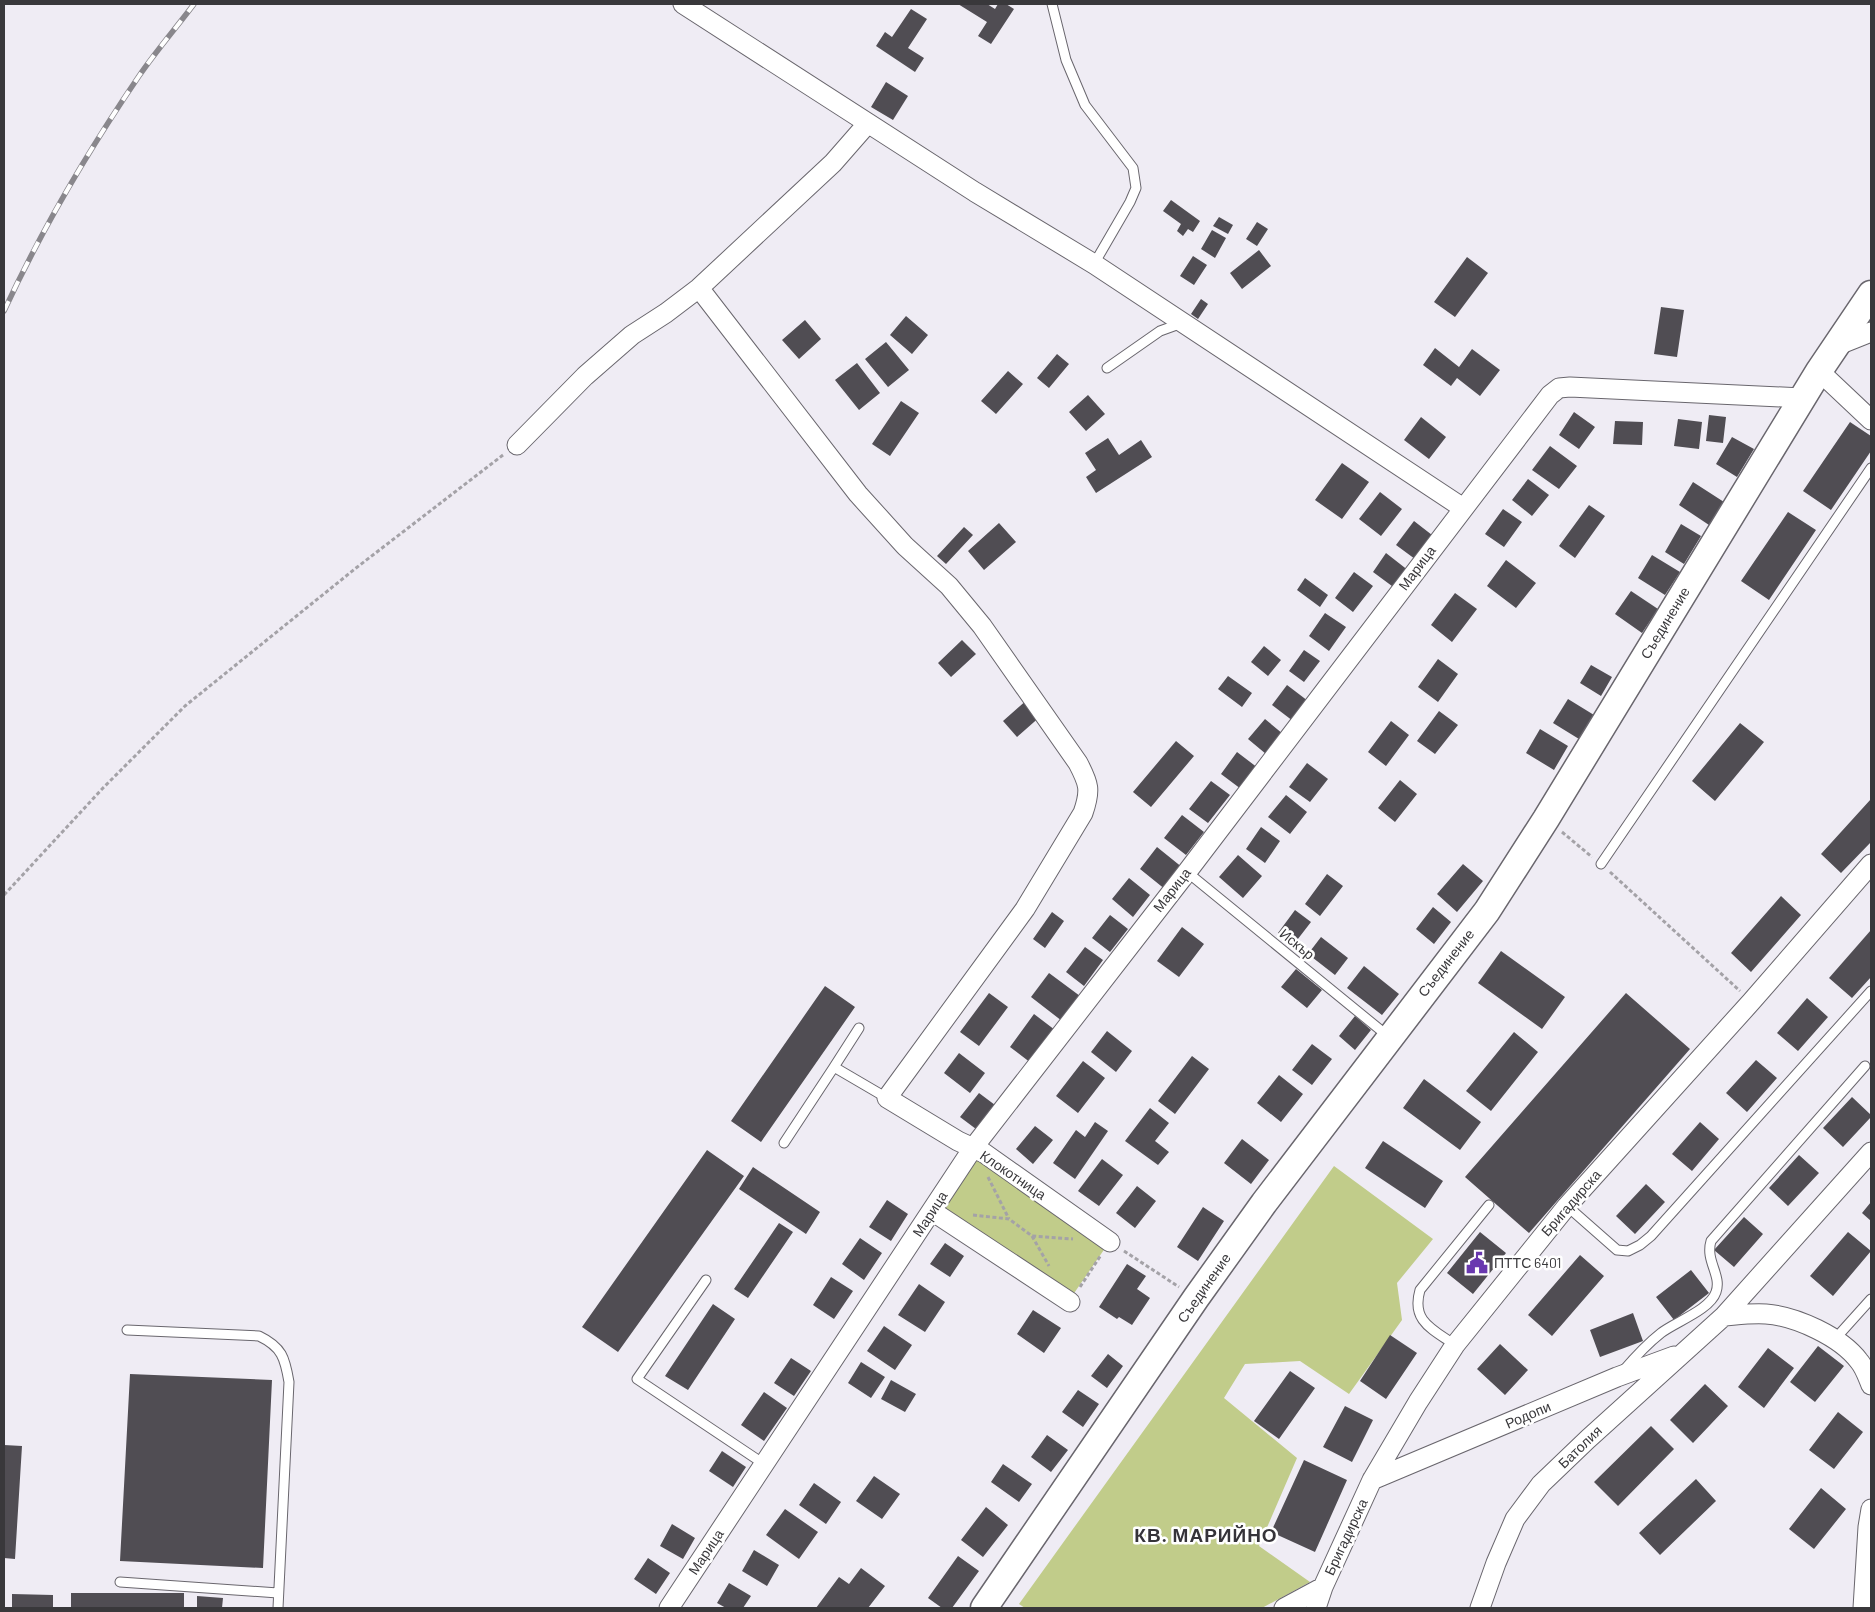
<svg xmlns="http://www.w3.org/2000/svg" width="1875" height="1612" viewBox="0 0 1875 1612" font-family="Barlow,sans-serif">
	<style>
		.green { fill: #c1cc8a }
		.building { fill: #504d53 }
		.lines { fill: none; stroke-linecap: round; stroke-linejoin: round }
		.lane-casing { stroke: #69666d; stroke-width: 11 }
		.street-casing { stroke: #69666d; stroke-width: 21 }
		.secondary-casing { stroke: #69666d; stroke-width: 29 }
		.path { stroke: #a4a2a7; stroke-width: 3; stroke-dasharray: 4 2.5; stroke-linecap: butt }
		.lane { stroke: #fff; stroke-width: 9 }
		.street { stroke: #fff; stroke-width: 19 }
		.secondary { stroke: #fff; stroke-width: 26 }
		.rail-casing { stroke: #89878c; stroke-width: 5.5 }
		.rail { stroke: #fff; stroke-width: 4; stroke-dasharray: 11; stroke-linecap: butt }
		.labels { text-anchor: middle; stroke-width: 5; stroke-linejoin: round; paint-order: stroke }
		.street-label { font-size: 14px; fill: #39383b; stroke: #fff }
		.poi-label { font-size: 14px; fill: #39383b; stroke: #fff; text-anchor: start }
		.district-label { font-size: 19px; font-weight: bold; letter-spacing: 1px; fill: #353339; stroke: #fff }
	</style>
	<rect width="100%" height="100%" fill="#efecf4"/>
	<path class="green" d="M 975,1159 L 993,1161 L 1110,1241 L 1068,1302 L 938,1210 Z
		M 1334,1166 L 1433,1239 L 1397,1283 L 1402,1320 L 1349,1394 L 1300,1361 L 1245,1364 L 1224,1398 L 1297,1458 L 1259,1546 L 1310,1582 L 1262,1608 L 1025,1608 L 1019,1604 Z"/>
	<path class="building" d="M 958,4 L 987,4 L 995,9 L 998,4 L 1006,4 L 1014,9 L 991,44 L 978,36 L 987,22 Z
		M 911,9 L 927,19 L 908,48 L 924,58 L 915,72 L 876,46 L 885,32 L 892,37 Z
		M 886,82 L 908,96 L 893,120 L 871,107 Z
		M 1171,200 L 1200,221 L 1193,232 L 1188,229 L 1183,236 L 1177,231 L 1181,224 L 1163,211 Z
		M 1219,217 L 1233,225 L 1228,234 L 1213,226 Z
		M 1257,222 L 1268,229 L 1257,246 L 1246,239 Z
		M 1212,230 L 1226,238 L 1215,258 L 1201,249 Z
		M 1259,250 L 1271,266 L 1242,289 L 1230,273 Z
		M 1193,256 L 1207,265 L 1194,285 L 1180,276 Z
		M 1467,257 L 1488,273 L 1455,317 L 1434,302 Z
		M 1201,299 L 1208,304 L 1198,319 L 1191,314 Z
		M 1661,307 L 1684,310 L 1677,357 L 1654,354 Z
		M 906,316 L 928,335 L 912,354 L 890,335 Z
		M 805,320 L 821,339 L 799,359 L 782,340 Z
		M 886,342 L 909,370 L 888,387 L 865,359 Z
		M 1435,348 L 1459,367 L 1472,349 L 1500,370 L 1480,396 L 1457,378 L 1451,386 L 1423,365 Z
		M 1057,354 L 1069,364 L 1049,388 L 1037,378 Z
		M 857,363 L 880,393 L 859,410 L 835,380 Z
		M 1008,371 L 1023,384 L 996,414 L 981,401 Z
		M 1088,395 L 1105,414 L 1086,431 L 1069,412 Z
		M 901,401 L 919,413 L 890,456 L 872,444 Z
		M 1574,412 L 1595,427 L 1579,449 L 1559,435 Z
		M 1709,415 L 1726,417 L 1723,443 L 1706,441 Z
		M 1421,417 L 1446,437 L 1429,459 L 1404,440 Z
		M 1678,419 L 1702,422 L 1699,449 L 1674,446 Z
		M 1615,421 L 1643,422 L 1642,445 L 1613,444 Z
		M 1850,422 L 1871,436 L 1871,451 L 1831,510 L 1803,491 Z
		M 1732,437 L 1754,449 L 1737,477 L 1716,464 Z
		M 1108,438 L 1119,455 L 1141,440 L 1152,457 L 1096,493 L 1086,477 L 1096,470 L 1085,453 Z
		M 1550,446 L 1577,466 L 1559,489 L 1532,470 Z
		M 1342,463 L 1369,482 L 1342,519 L 1315,500 Z
		M 1528,479 L 1549,495 L 1532,516 L 1512,500 Z
		M 1693,482 L 1724,502 L 1709,525 L 1679,505 Z
		M 1380,492 L 1402,509 L 1381,536 L 1359,519 Z
		M 1589,505 L 1605,516 L 1575,558 L 1559,546 Z
		M 1503,509 L 1522,522 L 1504,547 L 1485,534 Z
		M 1788,512 L 1816,530 L 1769,600 L 1741,581 Z
		M 1414,521 L 1432,535 L 1415,559 L 1396,545 Z
		M 999,523 L 1016,542 L 984,570 L 968,551 Z
		M 1681,524 L 1701,536 L 1684,564 L 1665,552 Z
		M 964,527 L 973,535 L 946,564 L 937,556 Z
		M 1386,553 L 1409,571 L 1396,589 L 1373,572 Z
		M 1652,555 L 1680,572 L 1665,595 L 1638,578 Z
		M 1506,560 L 1536,583 L 1516,608 L 1487,586 Z
		M 1354,572 L 1373,586 L 1353,612 L 1335,598 Z
		M 1305,578 L 1328,595 L 1320,607 L 1297,590 Z
		M 1631,591 L 1658,609 L 1642,633 L 1615,614 Z
		M 1455,593 L 1477,609 L 1452,642 L 1431,625 Z
		M 1325,613 L 1346,627 L 1329,651 L 1309,636 Z
		M 962,640 L 976,654 L 951,677 L 938,663 Z
		M 1264,646 L 1281,660 L 1268,676 L 1251,662 Z
		M 1304,650 L 1320,661 L 1304,682 L 1289,671 Z
		M 1438,659 L 1458,674 L 1438,702 L 1418,687 Z
		M 1591,665 L 1612,677 L 1601,696 L 1580,683 Z
		M 1228,676 L 1252,693 L 1242,707 L 1218,689 Z
		M 1287,685 L 1308,701 L 1293,721 L 1272,705 Z
		M 1028,699 L 1042,715 L 1017,737 L 1003,721 Z
		M 1568,699 L 1594,715 L 1579,739 L 1553,723 Z
		M 1439,711 L 1458,725 L 1435,754 L 1417,741 Z
		M 1265,719 L 1283,734 L 1266,754 L 1248,739 Z
		M 1391,721 L 1409,735 L 1386,766 L 1368,752 Z
		M 1740,723 L 1764,742 L 1715,801 L 1692,781 Z
		M 1540,729 L 1568,746 L 1554,770 L 1526,753 Z
		M 1176,741 L 1194,756 L 1151,807 L 1133,792 Z
		M 1237,752 L 1258,768 L 1241,789 L 1221,774 Z
		M 1307,763 L 1328,779 L 1310,802 L 1289,787 Z
		M 1400,780 L 1417,794 L 1395,822 L 1378,808 Z
		M 1211,781 L 1230,795 L 1208,823 L 1189,809 Z
		M 1286,795 L 1307,812 L 1290,834 L 1268,817 Z
		M 1871,799 L 1871,842 L 1841,873 L 1821,854 Z
		M 1182,815 L 1204,832 L 1186,855 L 1164,838 Z
		M 1261,827 L 1280,841 L 1265,863 L 1246,849 Z
		M 1157,847 L 1183,868 L 1166,890 L 1140,869 Z
		M 1238,855 L 1262,876 L 1243,898 L 1219,877 Z
		M 1463,864 L 1483,881 L 1457,912 L 1437,894 Z
		M 1327,874 L 1343,886 L 1320,916 L 1305,904 Z
		M 1129,878 L 1150,895 L 1133,917 L 1112,899 Z
		M 1781,896 L 1801,915 L 1751,972 L 1731,953 Z
		M 1433,907 L 1451,922 L 1434,944 L 1416,929 Z
		M 1295,910 L 1311,922 L 1294,944 L 1278,933 Z
		M 1052,912 L 1064,921 L 1045,948 L 1033,939 Z
		M 1110,915 L 1128,929 L 1110,952 L 1092,938 Z
		M 1182,927 L 1204,944 L 1179,977 L 1157,961 Z
		M 1871,930 L 1871,977 L 1852,998 L 1829,978 Z
		M 1321,937 L 1348,958 L 1335,975 L 1308,954 Z
		M 1085,947 L 1103,960 L 1084,986 L 1066,972 Z
		M 1501,951 L 1565,997 L 1542,1029 L 1478,983 Z
		M 1364,966 L 1399,994 L 1382,1015 L 1347,988 Z
		M 1296,969 L 1322,990 L 1307,1008 L 1281,987 Z
		M 1049,973 L 1080,996 L 1062,1021 L 1031,997 Z
		M 825,986 L 855,1007 L 761,1142 L 731,1121 Z
		M 989,993 L 1008,1007 L 979,1046 L 960,1032 Z
		M 1626,993 L 1690,1049 L 1529,1233 L 1465,1177 Z
		M 1807,998 L 1828,1017 L 1798,1051 L 1777,1033 Z
		M 1034,1014 L 1055,1030 L 1031,1063 L 1010,1047 Z
		M 1355,1016 L 1371,1030 L 1355,1050 L 1339,1036 Z
		M 1107,1031 L 1132,1051 L 1116,1072 L 1091,1052 Z
		M 1514,1032 L 1538,1052 L 1491,1111 L 1466,1091 Z
		M 1312,1044 L 1332,1059 L 1312,1085 L 1292,1070 Z
		M 959,1053 L 985,1073 L 970,1093 L 944,1073 Z
		M 1192,1056 L 1209,1069 L 1175,1114 L 1158,1101 Z
		M 1756,1060 L 1777,1078 L 1747,1112 L 1726,1093 Z
		M 1083,1061 L 1105,1078 L 1078,1113 L 1056,1096 Z
		M 1279,1075 L 1303,1094 L 1281,1122 L 1257,1103 Z
		M 1424,1079 L 1481,1122 L 1460,1150 L 1403,1108 Z
		M 979,1093 L 995,1105 L 976,1129 L 960,1117 Z
		M 1852,1097 L 1871,1115 L 1871,1117 L 1843,1147 L 1823,1128 Z
		M 1150,1108 L 1169,1123 L 1155,1141 L 1169,1152 L 1158,1165 L 1125,1141 Z
		M 1095,1122 L 1108,1131 L 1075,1179 L 1053,1163 L 1076,1130 L 1085,1137 Z
		M 1700,1122 L 1719,1139 L 1692,1171 L 1672,1154 Z
		M 1035,1126 L 1053,1140 L 1033,1164 L 1016,1149 Z
		M 1242,1139 L 1269,1160 L 1251,1184 L 1224,1163 Z
		M 1383,1141 L 1443,1181 L 1425,1208 L 1365,1168 Z
		M 707,1150 L 744,1176 L 618,1352 L 582,1327 Z
		M 1799,1155 L 1819,1173 L 1788,1206 L 1769,1188 Z
		M 1102,1159 L 1123,1175 L 1099,1206 L 1078,1191 Z
		M 753,1167 L 820,1212 L 806,1234 L 739,1189 Z
		M 1646,1184 L 1665,1202 L 1635,1234 L 1616,1216 Z
		M 1137,1186 L 1156,1201 L 1135,1228 L 1116,1213 Z
		M 887,1200 L 908,1214 L 891,1241 L 869,1227 Z
		M 1871,1202 L 1871,1221 L 1862,1213 Z
		M 1203,1207 L 1224,1221 L 1198,1261 L 1177,1247 Z
		M 1744,1217 L 1763,1234 L 1734,1267 L 1714,1250 Z
		M 779,1223 L 793,1232 L 748,1298 L 734,1289 Z
		M 1480,1232 L 1506,1253 L 1473,1294 L 1447,1273 Z
		M 1848,1232 L 1871,1251 L 1833,1296 L 1810,1276 Z
		M 860,1238 L 882,1253 L 864,1280 L 842,1264 Z
		M 945,1243 L 964,1256 L 950,1277 L 930,1264 Z
		M 1580,1255 L 1604,1276 L 1552,1336 L 1528,1315 Z
		M 1127,1264 L 1146,1276 L 1137,1289 L 1150,1298 L 1132,1325 L 1119,1317 L 1117,1319 L 1099,1307 Z
		M 1691,1270 L 1709,1293 L 1674,1320 L 1656,1297 Z
		M 831,1277 L 853,1291 L 834,1319 L 813,1305 Z
		M 919,1284 L 945,1302 L 925,1332 L 898,1315 Z
		M 713,1304 L 735,1319 L 688,1390 L 665,1376 Z
		M 1033,1310 L 1061,1328 L 1044,1353 L 1017,1334 Z
		M 1633,1313 L 1643,1341 L 1600,1357 L 1590,1330 Z
		M 884,1326 L 912,1345 L 895,1370 L 867,1351 Z
		M 1390,1335 L 1417,1353 L 1386,1399 L 1360,1381 Z
		M 1500,1344 L 1528,1370 L 1505,1395 L 1477,1369 Z
		M 1818,1346 L 1844,1366 L 1815,1402 L 1790,1382 Z
		M 1768,1348 L 1794,1368 L 1764,1408 L 1738,1387 Z
		M 1108,1354 L 1123,1366 L 1107,1388 L 1091,1376 Z
		M 791,1358 L 811,1371 L 794,1396 L 774,1383 Z
		M 861,1362 L 885,1377 L 871,1398 L 848,1383 Z
		M 1290,1371 L 1315,1388 L 1279,1439 L 1254,1421 Z
		M 130,1374 L 272,1380 L 263,1568 L 120,1561 Z
		M 891,1380 L 916,1394 L 905,1412 L 881,1399 Z
		M 1705,1384 L 1728,1406 L 1693,1443 L 1670,1420 Z
		M 1078,1390 L 1099,1404 L 1083,1427 L 1062,1412 Z
		M 764,1392 L 787,1408 L 764,1441 L 741,1425 Z
		M 1345,1406 L 1373,1420 L 1352,1462 L 1323,1447 Z
		M 1838,1412 L 1863,1432 L 1834,1469 L 1809,1450 Z
		M 1651,1426 L 1674,1449 L 1618,1506 L 1594,1482 Z
		M 1047,1435 L 1068,1450 L 1051,1472 L 1031,1457 Z
		M 4,1445 L 22,1446 L 15,1559 L 4,1558 Z
		M 722,1451 L 746,1467 L 733,1487 L 709,1471 Z
		M 1304,1460 L 1347,1480 L 1315,1552 L 1271,1532 Z
		M 1003,1464 L 1032,1484 L 1019,1502 L 991,1482 Z
		M 874,1476 L 900,1494 L 882,1519 L 856,1501 Z
		M 1696,1479 L 1716,1501 L 1660,1555 L 1639,1533 Z
		M 814,1483 L 841,1502 L 826,1524 L 799,1505 Z
		M 1821,1488 L 1846,1509 L 1814,1549 L 1789,1529 Z
		M 986,1507 L 1008,1525 L 983,1557 L 961,1540 Z
		M 785,1509 L 818,1532 L 799,1559 L 766,1535 Z
		M 672,1524 L 695,1538 L 683,1559 L 660,1546 Z
		M 754,1550 L 779,1565 L 767,1586 L 742,1571 Z
		M 958,1556 L 979,1571 L 952,1608 L 942,1608 L 928,1598 Z
		M 648,1558 L 670,1573 L 656,1594 L 634,1579 Z
		M 861,1568 L 885,1586 L 868,1608 L 816,1608 L 839,1577 L 849,1584 Z
		M 729,1583 L 751,1596 L 743,1608 L 726,1608 L 717,1603 Z
		M 71,1593 L 184,1593 L 184,1608 L 71,1608 Z
		M 12,1594 L 53,1595 L 53,1608 L 12,1608 Z
		M 197,1596 L 223,1598 L 222,1608 L 197,1608 Z"/>
	<g class="lines">
		<g class="lane-casing">
			<path id="lane" d="M 1052,4 L 1066,60 L 1085,105 L 1133,168 L 1136,188 L 1130,202 L 1094,264
				M 1107,368 L 1160,331 L 1182,323
				M 1601,864 L 1871,468
				M 1187,872 L 1389,1037
				M 859,1028 L 834,1067 L 887,1098
				M 784,1143 L 834,1067
				M 1567,1206 L 1617,1250 L 1628,1251 L 1640,1245 L 1651,1236 L 1871,991
				M 706,1280 L 637,1379 L 764,1464
				M 127,1330 L 259,1336 C 282,1347 285,1358 289,1382 L 278,1608
				M 1835,1339 L 1871,1299
				M 1455,1345 C 1432,1329 1411,1321 1420,1290 L 1489,1205
				M 1623,1371 C 1635,1357 1647,1344 1661,1333 C 1675,1322 1710,1310 1716,1292 C 1722,1275 1705,1261 1711,1241 L 1865,1066
				M 120,1582 L 278,1593"/>
		</g>
		<g class="street-casing">
			<path id="street" d="M 683,4 L 975,192 L 1094,264 L 1463,508
				M 699,288 L 833,163 L 868,123
				M 1836,346 L 1871,332
				M 1819,371 L 1871,420
				M 517,445 L 585,376 L 632,335 L 666,313 L 699,288 L 858,494 L 905,546 L 949,586 L 982,626 L 1078,763 C 1089,784 1091,790 1083,813 L 1025,909 L 887,1098 L 958,1141 L 984,1153 L 1110,1242
				M 932,1211 L 1070,1302
				M 1724,1316 C 1737,1315 1752,1313 1766,1314 C 1796,1316 1841,1337 1859,1361 C 1865,1368 1868,1378 1871,1385
				M 1372,1480 L 1617,1377 L 1674,1356
				M 669,1608 L 973,1148 L 1187,872 L 1550,395 L 1559,388 L 1570,387 L 1802,398
				M 1284,1608 L 1323,1587
				M 1316,1608 L 1323,1587 L 1372,1480 L 1418,1402 L 1455,1345 L 1567,1206 L 1751,1002 L 1871,864
				M 1480,1608 L 1496,1563 L 1515,1519 L 1541,1484 L 1588,1439 L 1724,1316 L 1871,1152
				M 1863,1608 L 1868,1527 L 1871,1509"/>
		</g>
		<g class="secondary-casing">
			<path id="secondary" d="M 984,1608 L 1196,1298 L 1264,1203 L 1487,911 L 1546,819 L 1819,371 L 1871,294"/>
		</g>
		<path class="path" d="M 1562,832 L 1592,857
			M 1610,872 L 1740,991
			M 4,895 L 103,788 L 185,706 L 356,568 L 503,455
			M 988,1177 L 1009,1219
			M 973,1215 L 1009,1219 L 1032,1236 L 1073,1239
			M 1032,1236 L 1049,1266
			M 1124,1251 L 1179,1287
			M 1080,1287 L 1101,1255"/>
		<use href="#lane" class="lane"/>
		<use href="#street" class="street"/>
		<use href="#secondary" class="secondary"/>
		<g class="rail-casing">
			<path id="rail" d="M 4,311 C 42,229 88,151 139,76 C 156,51 176,28 194,4"/>
		</g>
		<use href="#rail" class="rail"/>
	</g>
	<defs>
		<g id="civic-bare" transform="scale(1.725)"><path d="M-.6-6.5H3V-4.5H.6V-3L4-1V1h2V6H-6V1h2V-1L-.6-3ZM-1.2 2.5V6h2.4V2.5Z" fill="#6938af" stroke="#fff" stroke-width="2.5" paint-order="stroke"/></g>
	</defs>
	<g fill-rule="evenodd">
		<use href="#civic-bare" x="1477" y="1263"/>
	</g>
	<g class="labels">
		<g class="street-label">
			<text transform="translate(1417 568) rotate(-53)" y="5">Марица</text>
			<text transform="translate(1665 623) rotate(-59)" y="5">Съединение</text>
			<text transform="translate(1172 890) rotate(-52)" y="5">Марица</text>
			<text transform="translate(1297 944) rotate(39)" y="5">Искър</text>
			<text transform="translate(1446 963) rotate(-52)" y="5">Съединение</text>
			<text transform="translate(1013 1175) rotate(34)" y="5">Клокотница</text>
			<text transform="translate(1571 1203) rotate(-49)" y="5">Бригадирска</text>
			<text transform="translate(930 1214) rotate(-57)" y="5">Марица</text>
			<text transform="translate(1204 1288) rotate(-55)" y="5">Съединение</text>
			<text transform="translate(1528 1415) rotate(-23)" y="5">Родопи</text>
			<text transform="translate(1580 1447) rotate(-44)" y="5">Батолия</text>
			<text transform="translate(1346 1537) rotate(-65)" y="5">Бригадирска</text>
			<text transform="translate(706 1552) rotate(-56)" y="5">Марица</text>
		</g>
		<g class="poi-label">
			<text x="1494" y="1268">ПТТС 6401</text>
		</g>
		<g class="district-label">
			<text x="1206" y="1542">КВ. МАРИЙНО</text>
		</g>
	</g>
	<rect width="1875" height="1612" fill="none" stroke="#39383b" stroke-width="10"/>
</svg>
